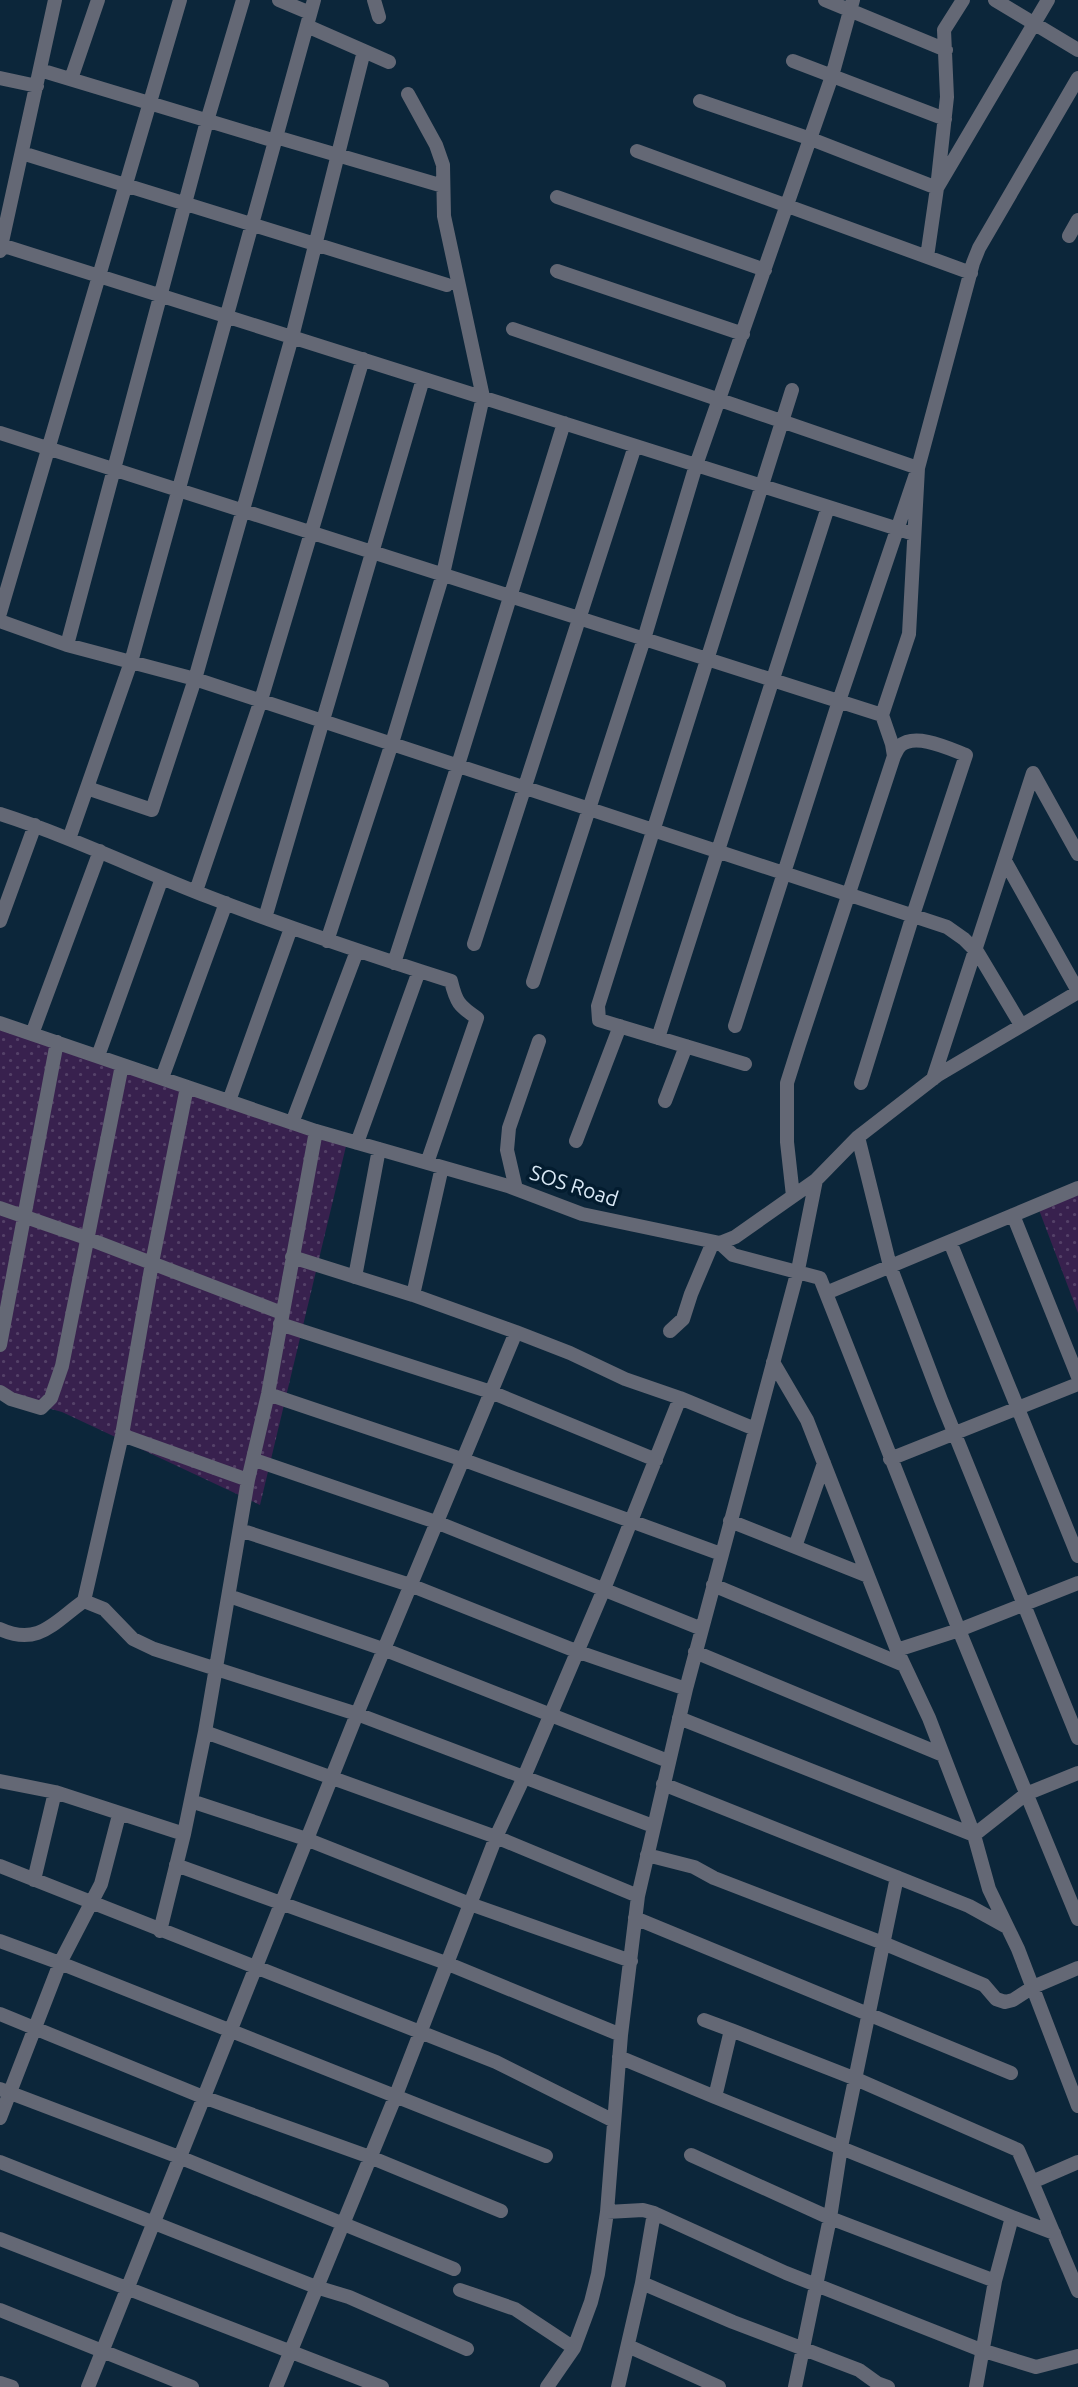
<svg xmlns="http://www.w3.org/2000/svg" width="1078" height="2387" viewBox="0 0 1078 2387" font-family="Ubuntu,sans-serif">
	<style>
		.grass { fill: url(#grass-dots) }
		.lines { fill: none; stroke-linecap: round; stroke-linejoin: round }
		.minor { stroke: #646875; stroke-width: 14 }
		.labels { text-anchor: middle; stroke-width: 7; stroke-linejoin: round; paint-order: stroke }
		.street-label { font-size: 21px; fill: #dae9f6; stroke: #031c2f }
	</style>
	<defs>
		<pattern id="grass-dots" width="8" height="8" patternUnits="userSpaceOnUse" patternTransform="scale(1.75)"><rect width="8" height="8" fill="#38214e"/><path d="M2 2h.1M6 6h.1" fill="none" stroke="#544168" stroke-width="1.8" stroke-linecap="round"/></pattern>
	</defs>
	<rect width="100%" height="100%" fill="#0c263a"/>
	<path class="grass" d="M 0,1018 L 347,1142 L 260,1505 L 62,1412 L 0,1395 Z
		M 1078,1187 L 1078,1313 L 1036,1202 Z"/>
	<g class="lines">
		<path class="minor" d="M 279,0 L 310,13
			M 374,0 L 379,17
			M 825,0 L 946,50
			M 995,0 L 1078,50
			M 307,26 L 364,51
			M 793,61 L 945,119
			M 40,70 L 275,141
			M 0,78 L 37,86
			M 71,79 L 98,0
			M 700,101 L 811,139 L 937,188 L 947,97 L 944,30 L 963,0
			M 276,137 L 443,186
			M 637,151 L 971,273
			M 22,153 L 447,285
			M 557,197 L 765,270
			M 1069,236 L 1078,220
			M 1,245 L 914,534
			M 0,251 L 55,0
			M 927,257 L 937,188 L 1048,0
			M 557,271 L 743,334
			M 513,329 L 918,468 L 909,634 L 882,715 L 892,744 L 894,756
			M 0,433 L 882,715
			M 0,613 L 180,0
			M 0,621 L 67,645 L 195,679 L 947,927 L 964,939 L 978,953 L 1021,1025
			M 67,645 L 207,121 L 243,0
			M 87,788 L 152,810 L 195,679 L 292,337 L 364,51 L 389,62
			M 0,814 C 72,837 139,870 209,897 C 289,928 370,955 451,981 C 456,1002 459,1006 477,1018 L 427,1163
			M 69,839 L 131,662 L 314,0
			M 1005,861 L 1078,991
			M 196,891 L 261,700 L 363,359
			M 265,918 L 423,379
			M 0,921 L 35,825
			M 327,941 L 392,743 L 443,574 L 483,397 L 444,216 L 443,165 L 436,145 L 408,94
			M 474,944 L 635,446
			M 394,963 L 458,765 L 564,423
			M 533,982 L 644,639 L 696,465 L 832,76 L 853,0
			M 0,1023 L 316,1131 L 508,1186 L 582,1214 L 720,1243 L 735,1237 L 816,1180 L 858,1137 L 938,1075 L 1078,992
			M 735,1026 L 839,701 L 918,468 L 973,263 L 979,248 L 1078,78
			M 32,1034 L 100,851
			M 658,1038 L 828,507
			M 98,1056 L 162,878
			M 745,1064 L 599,1020 L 598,1006 L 792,390
			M 162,1078 L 226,903
			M 933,1079 L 1033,773 L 1078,854
			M 187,1087 L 152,1263 L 122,1435 L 84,1601 L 104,1609 L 133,1639 L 154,1649 L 357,1714 L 653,1826
			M 229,1101 L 291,928
			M 665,1101 L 686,1046
			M 292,1123 L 357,951
			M 858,1137 L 890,1266 L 941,1400 L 1078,1738
			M 576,1141 L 620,1026
			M 357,1143 L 419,971
			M 516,1189 L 507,1150 L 509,1128 L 539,1041
			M 793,1196 L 787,1142 L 787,1083 L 799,1045 L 894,756 C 896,753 897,749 900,746 C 915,732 950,749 966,755 L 913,915 L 861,1083
			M 0,1208 L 89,1239 L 282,1313
			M 1013,1215 L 1078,1377
			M 950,1242 L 1078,1556
			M 720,1243 L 733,1255 L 820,1278 L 959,1630 L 1078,1919
			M 292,1257 L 413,1295 L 516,1332 L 570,1353 L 625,1379 L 680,1398
			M 355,1277 L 379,1149
			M 826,1293 L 1078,1188
			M 413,1295 L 442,1167
			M 280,1324 L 491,1392 L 656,1460
			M 670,1331 L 683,1319 L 691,1294 L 713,1242
			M 0,1345 L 57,1042
			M 773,1362 L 807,1420 L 897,1650
			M 0,1392 L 11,1399 L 41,1408 L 51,1398 L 62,1366 L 122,1065
			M 268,1394 L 464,1460 L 721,1554
			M 122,1435 L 248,1480
			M 890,1459 L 1078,1384
			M 255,1460 L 436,1522 L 702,1629
			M 730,1521 L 868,1576
			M 240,1530 L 410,1585 L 576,1651 L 686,1689
			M 795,1547 L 824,1463
			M 1078,1583 L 959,1630 L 897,1650 L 929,1718 L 974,1835 L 989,1889 L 1018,1949 L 1078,2106
			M 713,1585 L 904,1665
			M 229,1596 L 383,1649 L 668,1761
			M 0,1629 C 39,1647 55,1621 84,1601
			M 695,1652 L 943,1755
			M 679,1718 L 974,1835 L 1026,1794 L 1078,1773
			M 205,1732 L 496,1837 L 638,1896
			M 0,1781 L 55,1792 L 184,1834
			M 663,1784 L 969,1906 L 1007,1927
			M 191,1801 L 306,1839 L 470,1904 L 631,1961
			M 647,1855 L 694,1867 L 714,1878 L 883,1943 L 984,1985 L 996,1999 L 1005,2002 L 1013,2000 L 1033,1987 L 1078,1968
			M 176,1865 L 446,1963 L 621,2035
			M 0,1866 L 496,2062 L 614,2121
			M 34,1880 L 55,1792
			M 635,1918 L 1011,2073
			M 160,1931 L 184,1834 L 205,1732 L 248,1480 L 268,1394 L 316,1131
			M 0,1941 L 60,1963 L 546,2156
			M 0,2014 L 203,2097 L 370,2157 L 501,2211
			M 704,2020 L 731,2030
			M 619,2057 L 715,2097 L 731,2030 L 856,2079 L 1018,2150 L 1032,2182
			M 0,2089 L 179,2157 L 454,2269
			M 715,2097 L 1012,2217 L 995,2281 L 976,2387
			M 0,2118 L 60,1963 L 101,1884 L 119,1815
			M 691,2155 L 830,2218 L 995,2281
			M 0,2162 L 316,2287 L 349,2297 L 467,2349
			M 1078,2162 L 1032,2182 L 1078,2291
			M 607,2212 L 643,2210 L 654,2213 L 786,2273 L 981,2350 L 1036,2367 L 1078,2356
			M 1012,2217 L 1054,2233
			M 0,2239 L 382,2387
			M 642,2283 L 733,2322 L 859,2370 L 877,2383 L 888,2387
			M 460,2290 L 515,2309 L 574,2348
			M 0,2310 L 192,2387
			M 628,2346 L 719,2387
			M 0,2383 L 12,2387
			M 88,2387 L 357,1714 L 516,1332
			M 276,2387 L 396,2095 L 496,1837 L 524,1777 L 604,1589 L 680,1398 L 755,1429
			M 547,2387 L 574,2348 L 591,2302 L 598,2274 L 607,2212 L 621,2035 L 638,1896 L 686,1689 L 798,1270 L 816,1180
			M 618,2387 L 642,2283 L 654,2213
			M 795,2387 L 830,2218 L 841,2147 L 897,1877"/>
	</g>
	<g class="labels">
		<g class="street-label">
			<text transform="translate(574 1186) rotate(18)" y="7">SOS Road</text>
		</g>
	</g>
</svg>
